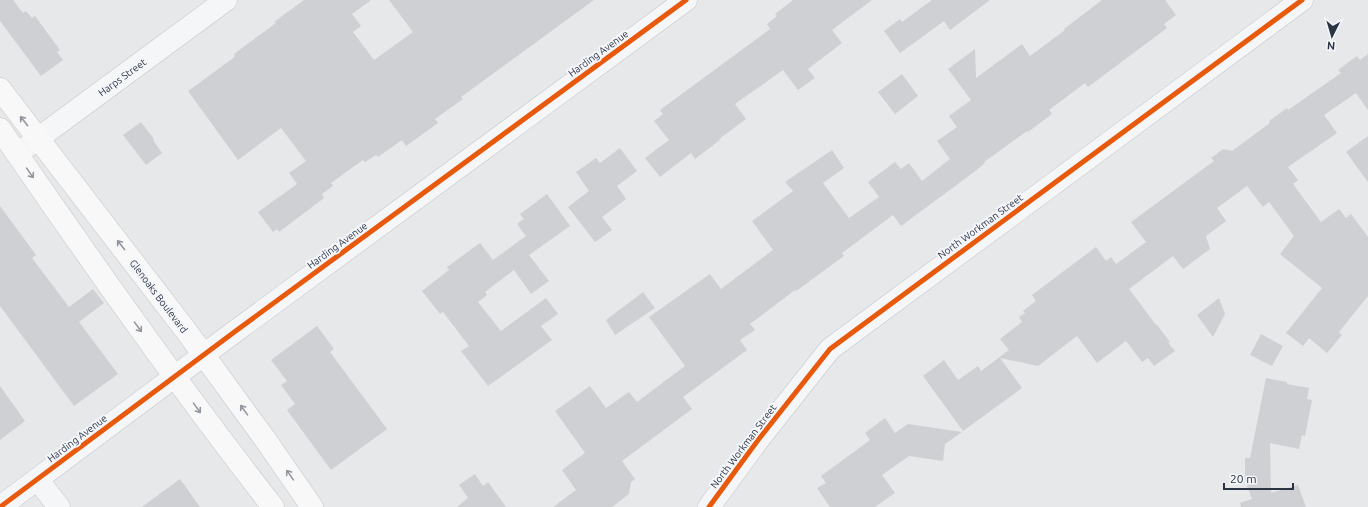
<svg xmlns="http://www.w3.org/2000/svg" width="1368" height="507" viewBox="0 0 1368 507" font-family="Ubuntu,sans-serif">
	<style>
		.building { fill: #ced0d3 }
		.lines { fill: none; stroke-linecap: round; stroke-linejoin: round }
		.minor-casing { stroke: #c4c6c8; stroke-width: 23 }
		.major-casing { stroke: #c2c5c8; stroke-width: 23 }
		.minor { stroke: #f5f6f7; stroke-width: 22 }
		.major { stroke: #f8f8f8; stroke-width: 22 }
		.cycleway-casing { stroke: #f4f6f9; stroke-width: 8 }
		.cycleway { stroke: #e8590c; stroke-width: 5 }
		.oneway { stroke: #92969e }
		.labels { text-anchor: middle; stroke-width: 4; stroke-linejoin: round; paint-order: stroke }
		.street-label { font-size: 10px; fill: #2b3445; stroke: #f4f6f9 }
	</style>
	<rect width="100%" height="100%" fill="#e6e8ea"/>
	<path class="building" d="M 0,0 L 13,0 L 23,13 L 26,11 L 32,18 L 35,16 L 60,50 L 57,52 L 63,60 L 41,76 L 0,21 Z
		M 304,0 L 371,0 L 352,14 L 361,26 L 353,32 L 374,60 L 413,32 L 389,0 L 594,0 L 461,97 L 463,99 L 435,119 L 438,123 L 406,146 L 402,140 L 378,157 L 376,155 L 365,162 L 363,160 L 331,183 L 333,186 L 322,194 L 324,198 L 279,232 L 277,229 L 273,232 L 258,212 L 297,184 L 289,173 L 306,161 L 281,128 L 238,160 L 188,91 L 232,59 L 235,56 L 234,54 L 276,23 L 274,22 Z
		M 793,0 L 872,0 L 832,30 L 842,43 L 808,69 L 815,78 L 798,90 L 783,70 L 735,104 L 746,119 L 719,139 L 720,140 L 695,159 L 691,153 L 660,177 L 645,158 L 669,140 L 654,121 L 663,114 L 660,110 L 770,29 L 767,24 L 777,16 L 775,14 Z
		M 932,0 L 990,0 L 950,30 L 944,21 L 900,53 L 884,31 L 900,19 L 902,22 Z
		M 1102,0 L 1165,0 L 1176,15 L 1164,24 L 1167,28 L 1088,87 L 1085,83 L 1049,110 L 1052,114 L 1028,132 L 1027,131 L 984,162 L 985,163 L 974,172 L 901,226 L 893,215 L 842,253 L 844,256 L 796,291 L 795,290 L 750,324 L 755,330 L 740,340 L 747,350 L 683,397 L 692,409 L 622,461 L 635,479 L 631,482 L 629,494 L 612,507 L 553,507 L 576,490 L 562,470 L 585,453 L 555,411 L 590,386 L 606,408 L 629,392 L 637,402 L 685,366 L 649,317 L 710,274 L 721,289 L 773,250 L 752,221 L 793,191 L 785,182 L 832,150 L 844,168 L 823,183 L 849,218 L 879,197 L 868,182 L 895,162 L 901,169 L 909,163 L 922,181 L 950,159 L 937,141 L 957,127 L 949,116 L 971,100 L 948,69 L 975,49 L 976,78 L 1022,44 L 1030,56 L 1065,30 L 1064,29 Z
		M 1368,54 L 1368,110 L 1356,93 L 1324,115 L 1337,133 L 1288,167 L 1298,180 L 1293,184 L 1321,222 L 1339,209 L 1346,218 L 1351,214 L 1368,237 L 1368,296 L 1339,332 L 1342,335 L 1327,353 L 1309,338 L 1303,346 L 1286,333 L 1322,288 L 1280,254 L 1294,236 L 1269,202 L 1263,207 L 1247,186 L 1217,208 L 1226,221 L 1206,236 L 1210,249 L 1183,269 L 1173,256 L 1129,289 L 1156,325 L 1157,325 L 1170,342 L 1168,343 L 1175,351 L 1154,366 L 1148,358 L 1142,362 L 1126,341 L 1097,363 L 1077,336 L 1038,366 L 1000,358 L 1022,388 L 963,431 L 923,376 L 944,360 L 958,380 L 978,366 L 981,371 L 1009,350 L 1000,339 L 1022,322 L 1019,317 L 1025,313 L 1023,311 L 1036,301 L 1032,295 L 1096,247 L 1106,261 L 1111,257 L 1116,264 L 1146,242 L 1131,222 L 1214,161 L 1211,158 L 1223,149 L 1232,151 L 1270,123 L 1269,121 L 1287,108 L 1288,110 L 1341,73 L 1338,70 L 1357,56 L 1360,60 Z
		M 902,74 L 918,96 L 895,114 L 878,92 Z
		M 141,122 L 154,139 L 153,140 L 162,153 L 146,165 L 123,135 Z
		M 1368,136 L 1368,182 L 1346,152 Z
		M 620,148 L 637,171 L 617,186 L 626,199 L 602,217 L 612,230 L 595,242 L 568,207 L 589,191 L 576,172 L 596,158 L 600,163 Z
		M 547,194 L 570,226 L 529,255 L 549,281 L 531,294 L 514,270 L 485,292 L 487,295 L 478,302 L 501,331 L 546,298 L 558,314 L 541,326 L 552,340 L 488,386 L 461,351 L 469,346 L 443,312 L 440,314 L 422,291 L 449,270 L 447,267 L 480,243 L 493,260 L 526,236 L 517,224 L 524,219 L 520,214 Z
		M 0,206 L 36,255 L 32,258 L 69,307 L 93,289 L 104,303 L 79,322 L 118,374 L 74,406 L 0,306 Z
		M 643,292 L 655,308 L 615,335 L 606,320 Z
		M 1219,298 L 1225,314 L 1213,337 L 1197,315 Z
		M 317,326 L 334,349 L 330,352 L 387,429 L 331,470 L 287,410 L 295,404 L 281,385 L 287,381 L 271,360 Z
		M 1261,334 L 1283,346 L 1272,366 L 1250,355 Z
		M 1266,378 L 1287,382 L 1287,384 L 1309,388 L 1307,399 L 1312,400 L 1305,436 L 1302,435 L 1299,449 L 1270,443 L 1271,493 L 1298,485 L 1306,507 L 1241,507 L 1240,503 L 1252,499 L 1245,480 L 1245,458 L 1250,458 Z
		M 0,386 L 25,421 L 0,440 Z
		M 885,418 L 895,433 L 908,424 L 962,432 L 945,444 L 943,461 L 909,456 L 882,475 L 895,493 L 875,507 L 830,507 L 817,488 L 826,483 L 821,476 L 870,440 L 865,433 Z
		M 475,474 L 483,486 L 488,482 L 506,507 L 457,507 L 468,498 L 459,485 Z
		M 180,479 L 200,507 L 142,507 Z"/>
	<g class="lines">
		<g class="minor-casing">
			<path id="minor" d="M 17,154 L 226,0
				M 37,479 L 59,507
				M 0,507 L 237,330 L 686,0
				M 709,507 L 758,440 L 830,349 L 1302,0"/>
		</g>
		<g class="major-casing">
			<path id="major" d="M 0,89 L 187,332 L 267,442 L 312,507
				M 0,129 C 88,257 177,384 273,507"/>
		</g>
		<use href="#minor" class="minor"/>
		<use href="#major" class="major"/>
		<g class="cycleway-casing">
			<path id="cycleway" d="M 0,507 L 237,330 L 686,0
				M 709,507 L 758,440 L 830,349 L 1302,0"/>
		</g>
		<use href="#cycleway" class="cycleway"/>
	</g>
	<defs><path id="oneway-shaft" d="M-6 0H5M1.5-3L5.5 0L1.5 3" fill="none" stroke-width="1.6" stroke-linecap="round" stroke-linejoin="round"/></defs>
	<g class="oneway">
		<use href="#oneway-shaft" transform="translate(24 121) rotate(-128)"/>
		<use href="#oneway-shaft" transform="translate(30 173) rotate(55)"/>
		<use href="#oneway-shaft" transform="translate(121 245) rotate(-128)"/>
		<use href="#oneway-shaft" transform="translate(138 327) rotate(54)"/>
		<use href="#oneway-shaft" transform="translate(197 408) rotate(54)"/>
		<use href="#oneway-shaft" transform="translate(244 410) rotate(-126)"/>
		<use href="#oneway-shaft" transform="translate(290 475) rotate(-125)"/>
	</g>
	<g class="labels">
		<g class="street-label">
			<text transform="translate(598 53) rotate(-36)" y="4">Harding Avenue</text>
			<text transform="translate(122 77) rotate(-36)" y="4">Harps Street</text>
			<text transform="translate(980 226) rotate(-36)" y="4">North Workman Street</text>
			<text transform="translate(337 245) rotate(-36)" y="4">Harding Avenue</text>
			<text transform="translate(159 296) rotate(53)" y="4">Glenoaks Boulevard</text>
			<text transform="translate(77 438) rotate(-37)" y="4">Harding Avenue</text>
			<text transform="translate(743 446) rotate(-53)" y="4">North Workman Street</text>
		</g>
	</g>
	<g transform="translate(1332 36) rotate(185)" stroke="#f4f6f9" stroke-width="3" paint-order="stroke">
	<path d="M0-3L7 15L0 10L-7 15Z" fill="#2b3445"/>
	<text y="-6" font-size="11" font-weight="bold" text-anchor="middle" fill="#2b3445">N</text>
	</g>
	<path d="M1224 483v6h69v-6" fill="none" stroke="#2b3445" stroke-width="2"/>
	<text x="1230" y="483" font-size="12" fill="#2b3445" stroke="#f4f6f9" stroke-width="3" paint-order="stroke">20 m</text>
</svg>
